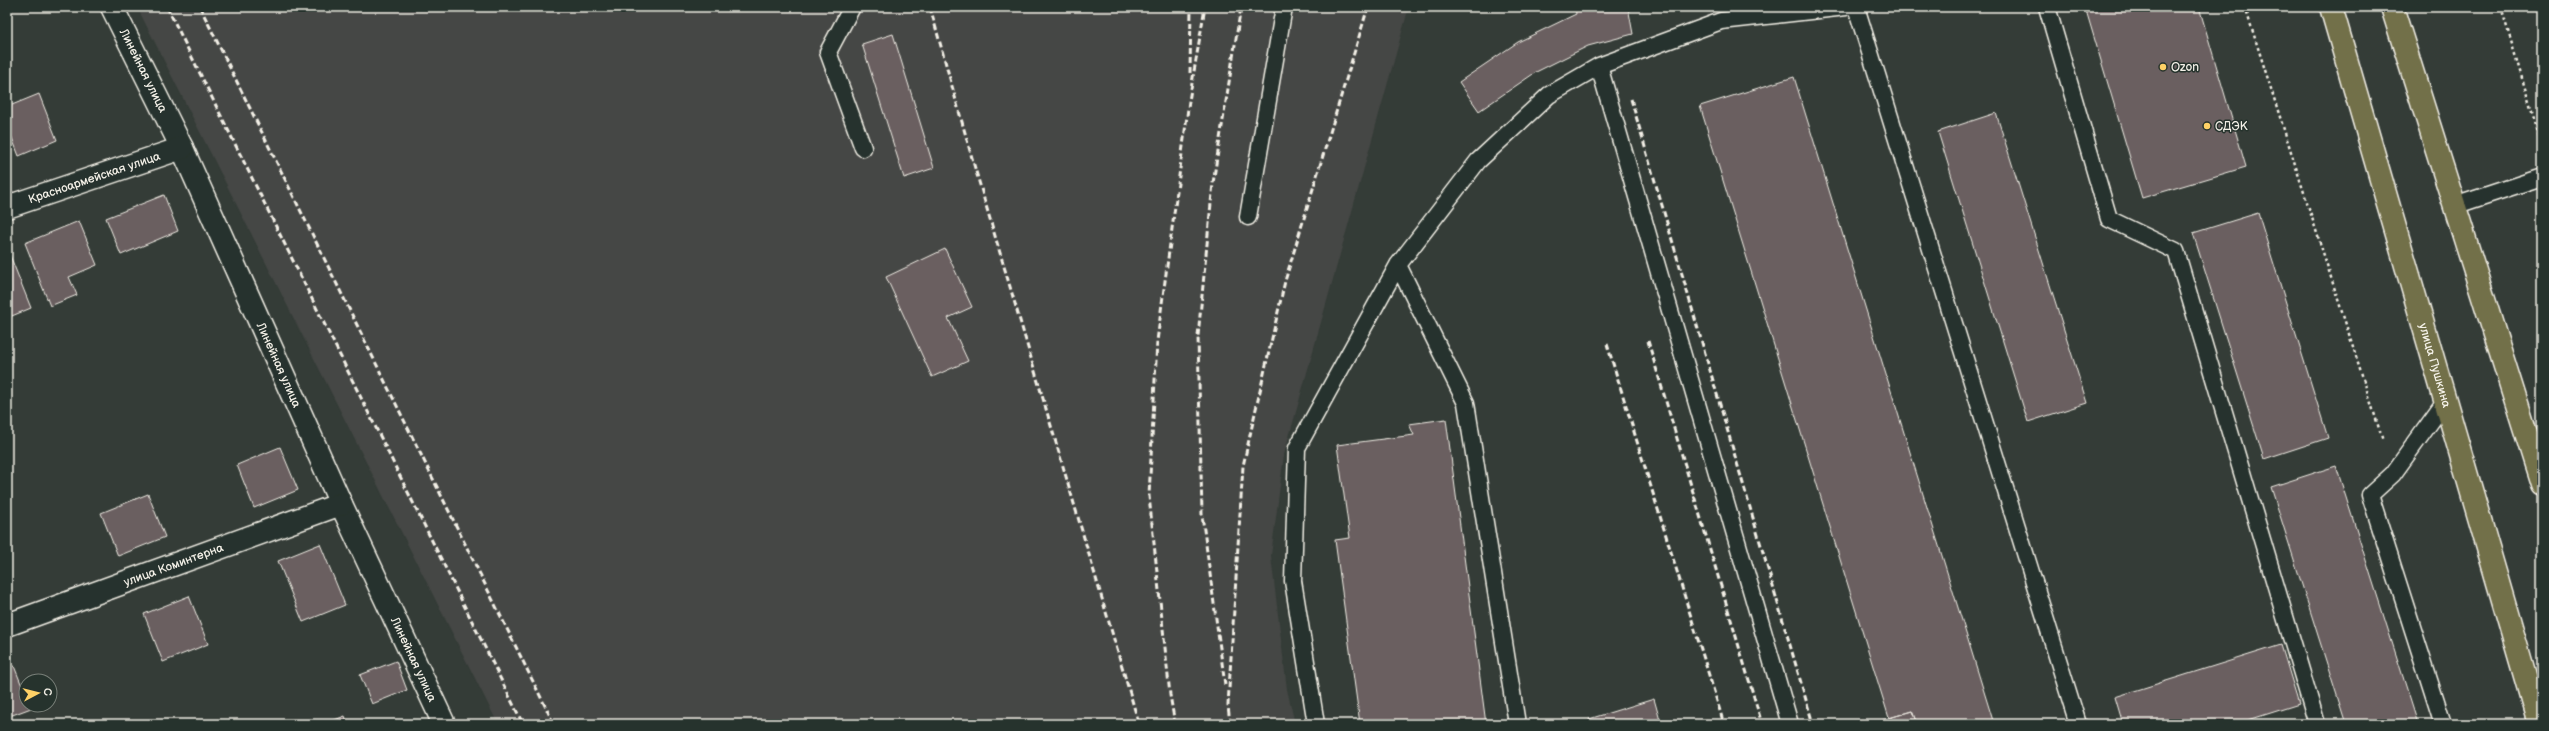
<svg xmlns="http://www.w3.org/2000/svg" width="2549" height="731" viewBox="0 0 2549 731" font-family="'Balsamiq Sans',sans-serif">
	<style>
		.built { fill: #444644 }
		.building { fill: #6a5e61; stroke: #f4f1e8 }
		.lines { fill: none; stroke-linecap: round; stroke-linejoin: round }
		.lane-casing { stroke: #f4f1e8; stroke-width: 19 }
		.street-casing { stroke: #f4f1e8; stroke-width: 25 }
		.primary-casing { stroke: #f4f1e8; stroke-width: 25 }
		.path { stroke: #f4f1e8; stroke-width: 2.5; stroke-dasharray: 3 3; stroke-linecap: butt }
		.lane { stroke: #26332d; stroke-width: 16 }
		.street { stroke: #26332d; stroke-width: 22 }
		.primary { stroke: #726f4a; stroke-width: 22 }
		.rail { stroke: #f4f1e8; stroke-width: 3; stroke-dasharray: 6 3; stroke-linecap: butt }
		.poi-dot { fill: #ffd166; stroke: #26332d; stroke-width: 1.5 }
		.labels { text-anchor: middle; stroke-width: 3; stroke-linejoin: round; paint-order: stroke }
		.poi-label { font-size: 12px; fill: #f4f1e8; stroke: #26332d; text-anchor: start }
		.street-label { font-size: 12px; fill: #f4f1e8; stroke: #26332d }
	</style>
	<rect width="100%" height="100%" fill="#343c37"/>
	<filter id="ink" filterUnits="userSpaceOnUse"><feTurbulence type="fractalNoise" baseFrequency=".025" numOctaves="2"/><feDisplacementMap in="SourceGraphic" scale="8" xChannelSelector="R" yChannelSelector="G"/><feConvolveMatrix kernelMatrix="1 2 1 2 8 2 1 2 1" color-interpolation-filters="sRGB"/></filter>
	<g filter="url(#ink)">
		<path class="built" d="M 137,7 L 1409,7 L 1284,455 L 1271,556 L 1287,689 L 1295,724 L 498,724 Z"/>
		<path class="building" d="M 1575,7 L 1628,7 L 1633,34 L 1588,46 L 1536,72 L 1479,111 L 1459,82 L 1518,42 L 1576,14 Z
			M 2085,7 L 2199,7 L 2246,167 L 2142,198 Z
			M 893,34 L 934,168 L 904,178 L 862,44 Z
			M 1794,77 L 1994,724 L 1918,724 L 1913,711 L 1889,718 L 1700,106 Z
			M 39,94 L 57,140 L 19,156 L 7,125 L 7,107 Z
			M 1996,113 L 2087,403 L 2028,422 L 1938,132 Z
			M 164,195 L 178,231 L 121,255 L 106,218 Z
			M 2258,213 L 2328,438 L 2264,459 L 2193,233 Z
			M 79,221 L 97,265 L 69,277 L 77,295 L 50,306 L 25,243 Z
			M 7,248 L 31,308 L 7,318 Z
			M 945,249 L 972,307 L 948,318 L 968,361 L 932,377 L 886,277 Z
			M 1446,419 L 1486,724 L 1360,724 L 1335,540 L 1350,538 L 1337,445 L 1414,435 L 1409,424 Z
			M 280,447 L 298,490 L 254,508 L 237,465 Z
			M 2336,466 L 2418,724 L 2346,724 L 2271,487 Z
			M 148,494 L 165,537 L 118,556 L 101,513 Z
			M 320,544 L 345,605 L 303,622 L 278,561 Z
			M 189,596 L 208,644 L 163,662 L 144,614 Z
			M 2281,645 L 2299,704 L 2236,724 L 2123,724 L 2115,697 Z
			M 396,661 L 407,690 L 372,704 L 360,675 Z
			M 14,666 L 26,696 L 26,705 L 30,705 L 31,708 L 7,717 L 7,668 Z
			M 1654,699 L 1661,724 L 1591,724 L 1589,719 Z
			M 1913,711 L 1918,724 L 1871,724 L 1889,718 Z
			M 345,716 L 348,724 L 324,724 Z"/>
		<g class="lines">
			<g class="lane-casing">
				<path id="lane" d="M 852,7 L 828,52 L 863,148
					M 1856,7 L 2078,724
					M 2047,7 L 2109,219 L 2176,251 L 2317,724
					M 1599,66 L 1790,724
					M 2454,206 L 2542,177
					M 1248,217 L 1284,7
					M 1398,265 L 1466,403 L 1517,724
					M 1316,724 L 1293,581 L 1297,448 L 1398,265 L 1478,161 L 1549,95 L 1599,66 L 1721,21 L 1846,7
					M 2443,724 L 2370,495 L 2393,474 L 2445,402"/>
			</g>
			<g class="street-casing">
				<g id="street">
					<path id="s1" d="M 112,7 L 182,148 L 341,504 L 444,724"/>
					<path id="s2" d="M 7,207 L 182,148"/>
					<path id="s3" d="M 7,625 L 341,504"/>
				</g>
			</g>
			<g class="primary-casing">
				<g id="primary">
					<path id="s4" d="M 2331,7 L 2539,724"/>
					<path d="M 2392,7 L 2542,484"/>
				</g>
			</g>
			<path class="path" d="M 2245,7 L 2383,441
				M 2501,7 L 2542,146"/>
			<use href="#lane" class="lane"/>
			<use href="#street" class="street"/>
			<use href="#primary" class="primary"/>
			<path class="rail" d="M 167,7 L 523,724
				M 200,7 L 554,724
				M 930,7 L 972,158 L 1139,724
				M 1190,73 L 1191,7
				M 1631,99 L 1813,724
				M 1648,341 L 1762,724
				M 1607,344 L 1724,724
				M 1225,685 L 1202,515 L 1198,336 L 1213,183 L 1241,7
				M 1175,724 L 1170,695 L 1149,496 L 1157,341 L 1189,101 L 1205,7
				M 1230,724 L 1228,705 L 1243,466 L 1285,281 L 1368,7"/>
		</g>
	</g>
	<g class="poi-dot">
		<circle cx="2163" cy="67" r="4"/>
		<circle cx="2207" cy="126" r="4"/>
	</g>
	<g class="labels">
		<g class="poi-label">
			<text x="2171" y="71">Ozon</text>
			<text x="2215" y="130">СДЭК</text>
		</g>
		<g class="street-label">
			<text dy="4" stroke="none"><textPath href="#s1" startOffset="71">Линейная улица</textPath></text>
			<text dy="4" stroke="none"><textPath href="#s2" startOffset="92">Красноармейская улица</textPath></text>
			<text dy="4" stroke="none"><textPath href="#s1" startOffset="395">Линейная улица</textPath></text>
			<text dy="4" stroke="none"><textPath href="#s4" startOffset="373">улица Пушкина</textPath></text>
			<text dy="4" stroke="none"><textPath href="#s3" startOffset="177">улица Коминтерна</textPath></text>
			<text dy="4" stroke="none"><textPath href="#s1" startOffset="719">Линейная улица</textPath></text>
		</g>
	</g>
	<rect width="2549" height="731" fill="none" stroke="#26332d" stroke-width="24"/>
	<rect x="12" y="12" width="2525" height="707" fill="none" stroke="#f4f1e8" stroke-width="1.5" filter="url(#ink)"/>
	<g transform="translate(38 693) rotate(83)"><circle r="19" fill="#26332d" stroke="#787f78"/>
	<path d="M0-3L7 15L0 10L-7 15Z" fill="#ffd166"/>
	<text y="-6" font-size="11" font-weight="bold" text-anchor="middle" fill="#f4f1e8">С</text>
	</g>
</svg>
